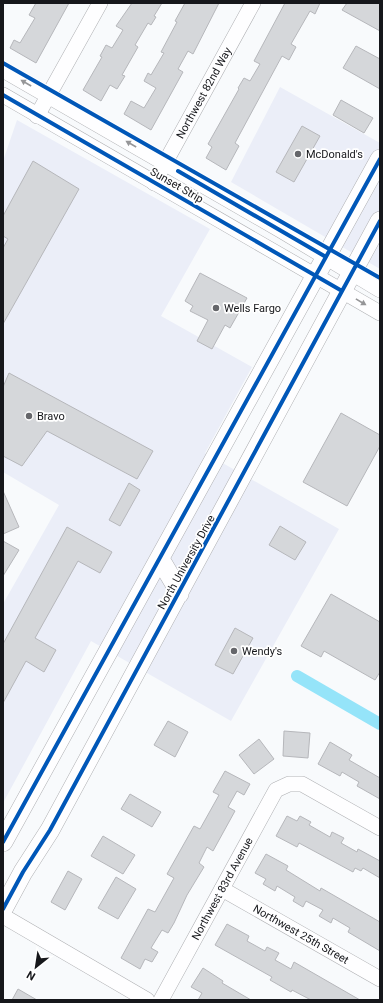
<svg xmlns="http://www.w3.org/2000/svg" width="383" height="1003" viewBox="0 0 383 1003" font-family="Roboto,sans-serif">
	<style>
		.built { fill: #ebeef8 }
		.lines { fill: none; stroke-linecap: round; stroke-linejoin: round }
		.canal { stroke: #95e4f9; stroke-width: 12 }
		.building { fill: #d5d7da; stroke: #b6b7bb }
		.minor-casing { stroke: #afb0b3; stroke-width: 16 }
		.major-casing { stroke: #afb0b3; stroke-width: 20 }
		.minor { stroke: #fefeff; stroke-width: 15 }
		.major { stroke: #fefeff; stroke-width: 19 }
		.cycleway-casing { stroke: #fff; stroke-width: 6 }
		.cycleway { stroke: #0057b8; stroke-width: 4 }
		.oneway { fill: #969698 }
		.poi-dot { fill: #65666a; stroke: #fff; stroke-width: 1.5 }
		.labels { text-anchor: middle; stroke-width: 3.5; stroke-linejoin: round; paint-order: stroke }
		.street-label { font-size: 11px; fill: #16171b; stroke: #fff }
		.poi-label { font-size: 11px; fill: #16171b; stroke: #fff; text-anchor: start }
	</style>
	<rect width="100%" height="100%" fill="#f8fafc"/>
	<path class="built" d="M 280,87 L 380,143 L 380,269 L 231,182 Z
		M 17,120 L 210,229 L 161,316 L 252,367 L 205,453 L 339,529 L 231,721 L 91,641 L 3,803 L 3,604 L 59,505 L 3,472 L 3,161 Z"/>
	<g class="lines">
		<path class="canal" d="M 297,676 L 380,724"/>
	</g>
	<path class="building" d="M 36,3 L 69,3 L 36,63 L 10,48 L 14,40 L 20,43 L 35,18 L 29,15 Z
		M 132,3 L 162,3 L 154,16 L 156,17 L 151,25 L 148,23 L 135,45 L 138,47 L 122,75 L 125,76 L 117,89 L 110,85 L 101,101 L 83,90 L 102,57 L 100,56 L 106,45 L 112,48 L 123,30 L 116,26 Z
		M 185,3 L 219,3 L 193,54 L 188,51 L 178,69 L 183,72 L 151,130 L 124,114 L 131,101 L 144,108 L 156,88 L 144,81 L 148,73 L 151,75 L 164,53 L 161,52 L 177,22 L 175,21 Z
		M 285,3 L 320,3 L 315,14 L 310,11 L 291,44 L 296,47 L 289,60 L 282,56 L 235,143 L 239,146 L 226,170 L 206,158 L 212,147 L 208,144 L 239,89 L 238,88 L 244,78 L 250,81 L 260,64 L 254,61 Z
		M 347,3 L 380,3 L 380,31 L 342,10 Z
		M 356,46 L 380,59 L 380,89 L 343,68 Z
		M 341,100 L 373,118 L 364,133 L 333,115 Z
		M 302,126 L 320,136 L 294,182 L 276,172 Z
		M 33,161 L 79,189 L 3,324 L 3,248 L 8,239 L 3,236 L 3,216 Z
		M 200,273 L 247,298 L 230,328 L 225,325 L 212,349 L 197,341 L 208,320 L 190,311 L 193,306 L 185,301 Z
		M 9,373 L 153,451 L 137,479 L 47,431 L 22,466 L 3,456 L 3,387 Z
		M 341,413 L 380,435 L 380,446 L 347,506 L 303,482 Z
		M 129,483 L 140,490 L 120,526 L 109,520 Z
		M 3,491 L 19,527 L 3,534 Z
		M 280,526 L 306,542 L 295,560 L 269,545 Z
		M 67,527 L 112,552 L 100,573 L 78,561 L 35,638 L 56,650 L 44,672 L 26,661 L 3,703 L 3,644 Z
		M 3,541 L 19,550 L 3,576 Z
		M 331,594 L 380,622 L 380,672 L 375,680 L 324,651 L 321,657 L 301,646 Z
		M 235,628 L 253,638 L 233,674 L 215,665 Z
		M 168,721 L 188,732 L 175,757 L 154,745 Z
		M 284,731 L 310,733 L 308,758 L 283,756 Z
		M 259,739 L 274,759 L 254,774 L 239,755 Z
		M 330,742 L 352,755 L 349,760 L 380,778 L 380,799 L 357,786 L 359,782 L 342,772 L 340,776 L 318,764 Z
		M 225,771 L 250,784 L 244,795 L 237,791 L 228,807 L 235,811 L 213,851 L 207,847 L 199,863 L 204,867 L 187,895 L 174,923 L 168,933 L 162,930 L 151,948 L 158,952 L 152,962 L 145,959 L 140,969 L 121,958 L 148,909 L 155,912 L 174,878 L 167,874 L 194,826 L 200,829 L 219,795 L 213,792 Z
		M 130,794 L 161,812 L 152,827 L 121,809 Z
		M 287,816 L 297,821 L 300,816 L 311,822 L 309,825 L 330,837 L 332,832 L 344,838 L 341,843 L 357,852 L 358,849 L 380,861 L 380,878 L 363,868 L 361,871 L 355,868 L 353,872 L 299,843 L 297,847 L 276,836 Z
		M 103,836 L 135,855 L 123,874 L 91,856 Z
		M 266,854 L 288,866 L 286,870 L 320,891 L 321,888 L 380,922 L 380,951 L 348,932 L 350,928 L 333,918 L 331,923 L 319,916 L 323,910 L 306,901 L 303,907 L 293,901 L 295,897 L 277,886 L 275,891 L 263,884 L 266,879 L 255,873 Z
		M 68,871 L 82,879 L 65,910 L 51,902 Z
		M 116,877 L 136,889 L 118,919 L 98,908 Z
		M 227,924 L 249,936 L 247,941 L 265,951 L 267,947 L 279,953 L 275,960 L 291,969 L 294,962 L 360,1000 L 311,1000 L 292,990 L 291,992 L 270,980 L 272,977 L 215,945 Z
		M 203,968 L 223,981 L 222,983 L 251,1000 L 198,1000 L 202,993 L 191,987 Z
		M 18,989 L 37,1000 L 12,1000 Z"/>
	<g class="lines">
		<g class="minor-casing">
			<g id="minor">
				<path d="M 3,70 L 282,231 L 380,290"/>
				<path d="M 3,95 L 380,313"/>
				<path d="M 37,116 L 100,3"/>
				<path id="s1" d="M 154,183 L 253,3"/>
				<path id="s2" d="M 222,889 L 380,979"/>
				<path d="M 3,916 L 147,1000"/>
				<path id="s3" d="M 161,1000 L 276,790 L 289,784 L 302,784 L 380,828"/>
			</g>
		</g>
		<g class="major-casing">
			<path id="major" d="M 160,559 L 176,586 L 179,594
				M 3,842 L 380,159
				M 3,909 L 23,872 L 50,830 L 380,221"/>
		</g>
		<use href="#minor" class="minor"/>
		<use href="#major" class="major"/>
		<g class="cycleway-casing">
			<path id="cycleway" d="M 3,63 L 380,278
				M 3,95 L 342,291
				M 178,171 L 326,257
				M 3,842 L 380,159
				M 3,909 L 23,872 L 50,830 L 380,221"/>
		</g>
		<use href="#cycleway" class="cycleway"/>
	</g>
	<defs><path id="oneway-solid" d="M-6-.8H1V-3.2L6.5 0L1 3.2V.8H-6Z"/></defs>
	<g class="oneway">
		<use href="#oneway-solid" transform="translate(26 83) rotate(-150)"/>
		<use href="#oneway-solid" transform="translate(131 144) rotate(-150)"/>
		<use href="#oneway-solid" transform="translate(361 302) rotate(31)"/>
	</g>
	<g class="poi-dot">
		<circle cx="298" cy="154" r="4"/>
		<circle cx="216" cy="308" r="4"/>
		<circle cx="29" cy="416" r="4"/>
		<circle cx="234" cy="651" r="4"/>
	</g>
	<g class="labels">
		<g class="street-label">
			<text dy="4" stroke="none"><textPath href="#s1" startOffset="103">Northwest 82nd Way</textPath></text>
			<text transform="translate(177 185) rotate(30)" y="4">Sunset Strip</text>
			<text transform="translate(186 562) rotate(-61)" y="4">North University Drive</text>
			<text dy="4" stroke="none"><textPath href="#s3" startOffset="127">Northwest 83rd Avenue</textPath></text>
			<text dy="4" stroke="none"><textPath href="#s2" startOffset="91">Northwest 25th Street</textPath></text>
		</g>
		<g class="poi-label">
			<text x="306" y="158">McDonald's</text>
			<text x="224" y="312">Wells Fargo</text>
			<text x="37" y="420">Bravo</text>
			<text x="242" y="655">Wendy's</text>
		</g>
	</g>
	<rect width="383" height="1003" fill="none" stroke="#16171b" stroke-width="8"/>
	<g transform="translate(36 967) rotate(210)" stroke="#ffffff" stroke-width="3" paint-order="stroke">
	<path d="M0-3L7 15L0 10L-7 15Z" fill="#16171b"/>
	<text y="-6" font-size="11" font-weight="bold" text-anchor="middle" fill="#16171b">N</text>
	</g>
</svg>
